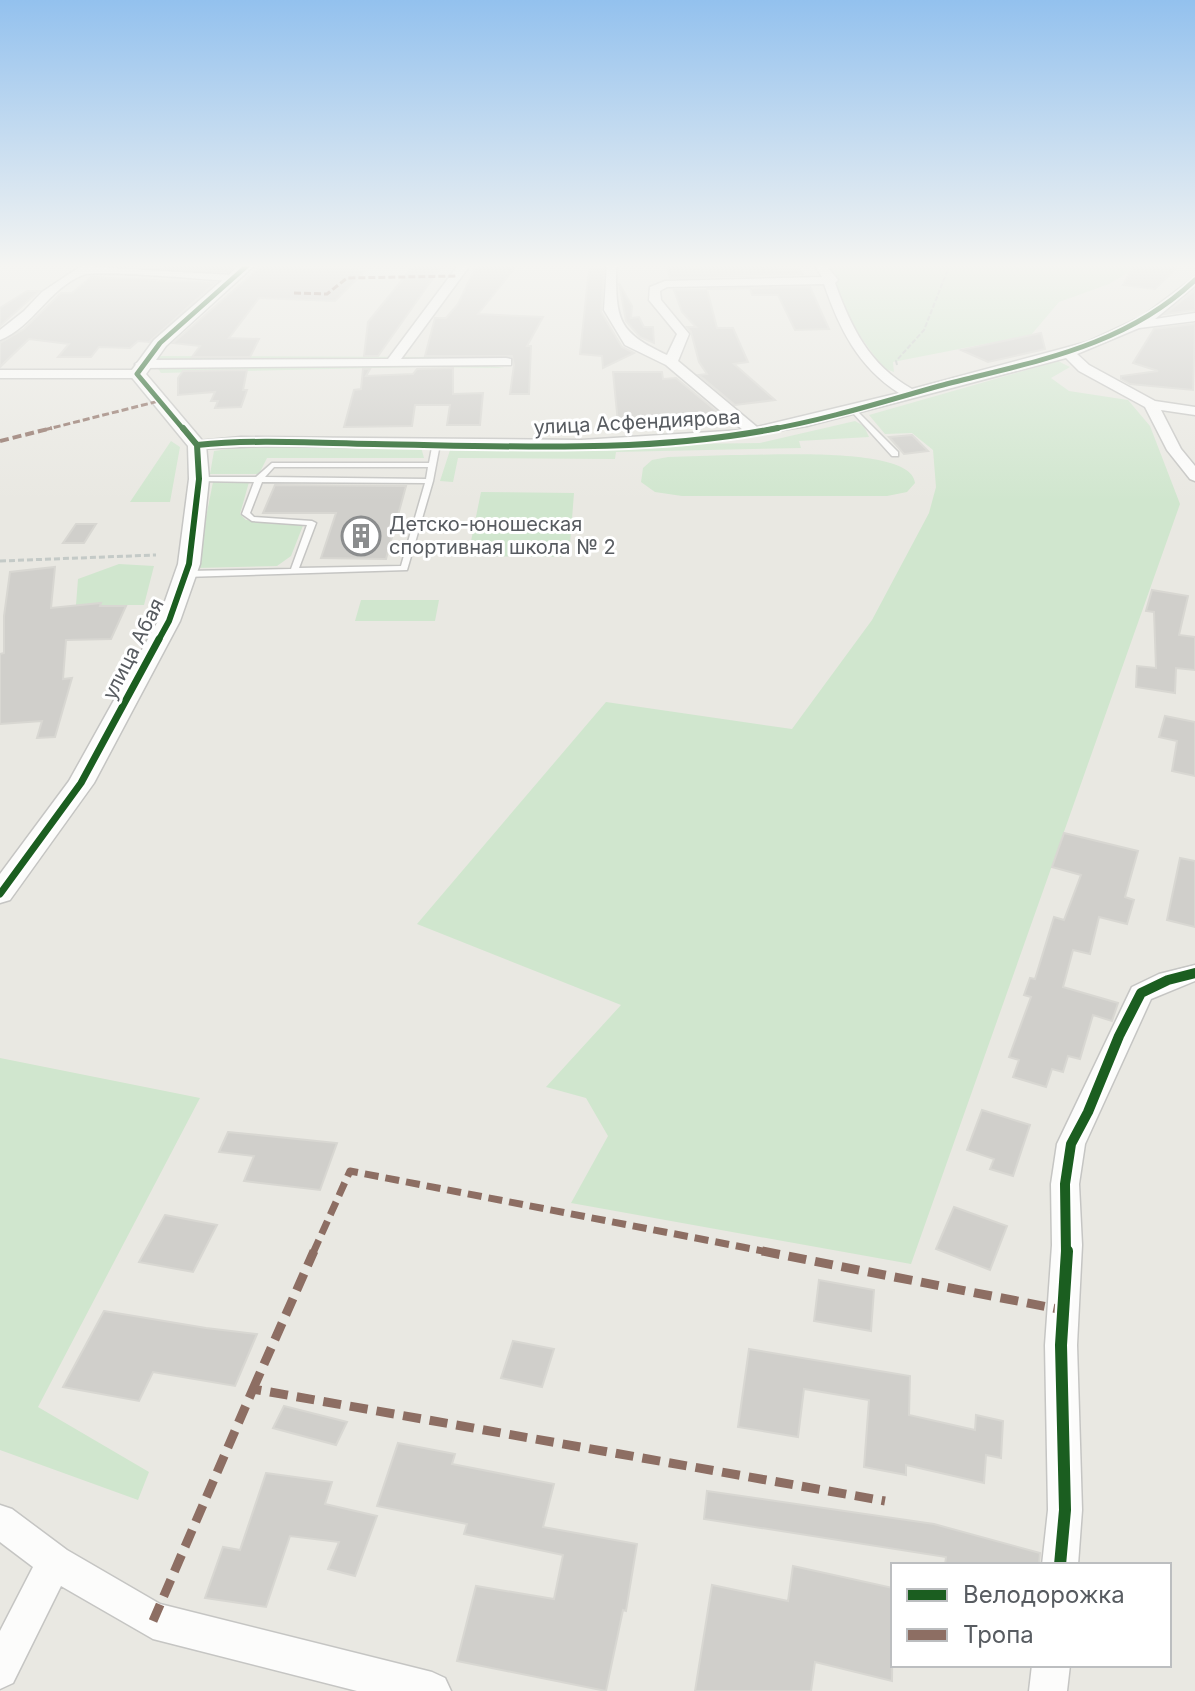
<svg xmlns="http://www.w3.org/2000/svg" width="1195" height="1691" viewBox="0 0 1195 1691" font-family="Inter,sans-serif">
	<style>
		.green { fill: #d0e6ce }
		.building { fill: #d0cfcb; stroke: #d8d7d2; stroke-width: 2 }
		.lines { fill: none; stroke-linecap: round; stroke-linejoin: round }
		.service-casing { stroke: #c5c5c3; stroke-width: 3 }
		.minor-casing { stroke: #c5c5c3; stroke-width: 3 }
		.tertiary-casing { stroke: #c5c5c3; stroke-width: 3 }
		.path-far1 { stroke: #c4cac7; stroke-width: 2; stroke-dasharray: 5 2; stroke-linecap: butt }
		.path { stroke: #c4cac7; stroke-width: 3; stroke-dasharray: 6 3; stroke-linecap: butt }
		.service { fill: #fcfcfb; fill-rule: evenodd }
		.minor { fill: #fcfcfb; fill-rule: evenodd }
		.tertiary { fill: #fcfcfb; fill-rule: evenodd }
		.quiet-far3 { stroke: #8d6e63; stroke-width: 3; stroke-dasharray: 7 3; stroke-linecap: butt }
		.quiet-far2 { stroke: #8d6e63; stroke-width: 4; stroke-dasharray: 9 4; stroke-linecap: butt }
		.quiet-far1 { stroke: #8d6e63; stroke-width: 7; stroke-dasharray: 14 7; stroke-linecap: butt }
		.quiet { stroke: #8d6e63; stroke-width: 9; stroke-dasharray: 18 9; stroke-linecap: butt }
		.cycleway-far4-casing { stroke: #fff; stroke-width: 8 }
		.cycleway-far3-casing { stroke: #fff; stroke-width: 10 }
		.cycleway-far2-casing { stroke: #fff; stroke-width: 12 }
		.cycleway-far1-casing { stroke: #fff; stroke-width: 15 }
		.cycleway-casing { stroke: #fff; stroke-width: 17 }
		.cycleway-far4 { stroke: #1b5e20; stroke-width: 5 }
		.cycleway-far3 { stroke: #1b5e20; stroke-width: 6 }
		.cycleway-far2 { stroke: #1b5e20; stroke-width: 7 }
		.cycleway-far1 { stroke: #1b5e20; stroke-width: 10 }
		.cycleway { stroke: #1b5e20; stroke-width: 12 }
		.labels { text-anchor: middle; stroke-width: 6; stroke-linejoin: round; paint-order: stroke }
		.far-street-label { font-size: 20px; fill: #585c61; stroke: #fff }
		.far-poi-label { font-size: 20px; fill: #585c61; stroke: #fff; text-anchor: start }
	</style>
	<rect width="100%" height="100%" fill="#e9e8e2"/>
	<path class="green" d="M 827,264 L 1142,264 L 1109,284 L 1059,302 L 1031,335 L 893,362 L 894,372 L 883,368 L 842,311 Z
		M 158,356 L 431,357 L 505,368 L 417,367 L 161,373 L 155,364 Z
		M 1058,361 L 1070,367 L 1051,378 L 1069,391 L 1128,400 L 1150,426 L 1180,504 L 911,1264 L 571,1203 L 608,1136 L 586,1098 L 546,1087 L 621,1005 L 417,924 L 606,702 L 792,729 L 872,620 L 929,513 L 936,487 L 933,450 L 912,433 L 885,434 L 869,415 Z
		M 855,421 L 864,426 L 869,437 L 799,441 L 801,448 L 616,452 L 615,459 L 458,458 L 453,482 L 440,481 L 451,447 L 760,443 Z
		M 171,441 L 180,447 L 170,502 L 130,502 Z
		M 264,444 L 421,447 L 424,458 L 267,458 L 259,474 L 210,474 L 214,451 Z
		M 731,455 C 763,456 912,445 915,483 L 907,492 L 887,496 L 682,496 L 655,492 L 641,482 L 643,468 L 652,460 L 668,457 Z
		M 213,482 L 249,482 L 240,514 L 246,520 L 304,523 L 291,556 L 277,566 L 196,568 Z
		M 481,492 L 574,493 L 569,557 L 468,556 Z
		M 119,564 L 154,566 L 144,605 L 76,605 L 78,579 Z
		M 361,600 L 439,600 L 435,621 L 355,621 Z
		M 0,1058 L 200,1098 L 38,1407 L 149,1472 L 138,1500 L 0,1450 Z"/>
	<path class="building" d="M 136,264 L 200,264 L 235,265 L 228,272 L 105,265 Z
		M 264,264 L 308,264 L 303,268 L 365,271 L 335,301 L 259,298 L 229,338 L 259,339 L 250,357 L 192,357 L 200,346 L 173,343 Z
		M 415,264 L 443,264 L 378,356 L 364,356 L 368,322 Z
		M 477,264 L 518,264 L 478,314 L 543,317 L 527,346 L 531,346 L 529,394 L 510,394 L 514,365 L 512,356 L 425,356 L 435,318 L 446,318 L 458,304 Z
		M 665,264 L 700,267 L 699,264 L 779,264 L 779,270 L 799,269 L 803,274 L 670,278 Z
		M 1134,264 L 1145,264 L 1178,267 L 1155,289 L 1123,285 Z
		M 589,269 L 604,269 L 601,312 L 622,347 L 634,353 L 603,368 L 602,356 L 580,354 Z
		M 91,277 L 215,283 L 149,342 L 138,341 L 130,348 L 99,347 L 91,357 L 58,357 L 69,344 L 29,339 L 0,367 L 0,343 L 24,329 L 61,293 L 72,293 Z
		M 619,283 L 632,306 L 631,318 L 639,317 L 644,327 L 653,327 L 654,343 L 640,337 L 626,321 Z
		M 810,287 L 829,329 L 795,330 L 778,295 L 752,295 L 750,288 L 707,289 L 717,328 L 733,328 L 748,362 L 734,364 L 775,400 L 735,405 L 699,375 L 707,374 L 699,362 L 691,332 L 687,327 L 696,327 L 682,312 L 674,290 Z
		M 1195,290 L 1195,310 L 1165,314 Z
		M 27,291 L 39,291 L 0,326 L 0,308 Z
		M 1195,324 L 1193,390 L 1130,384 L 1121,379 L 1121,376 L 1158,371 L 1133,363 L 1154,329 Z
		M 1041,333 L 1045,349 L 988,362 L 961,350 Z
		M 453,368 L 453,394 L 483,393 L 480,425 L 447,425 L 450,405 L 415,405 L 412,426 L 344,427 L 354,390 L 361,389 L 363,369 L 370,369 L 366,376 L 413,374 L 417,369 Z
		M 247,370 L 243,390 L 247,390 L 241,407 L 215,408 L 218,401 L 211,401 L 215,392 L 178,395 L 178,378 L 183,371 Z
		M 613,372 L 662,372 L 663,379 L 676,378 L 726,419 L 618,423 Z
		M 912,435 L 928,451 L 904,454 L 889,437 Z
		M 275,485 L 406,486 L 386,559 L 321,558 L 336,513 L 263,513 Z
		M 76,524 L 96,524 L 84,543 L 63,543 Z
		M 55,567 L 51,608 L 101,603 L 100,606 L 126,606 L 111,639 L 66,640 L 63,679 L 72,678 L 55,737 L 37,738 L 42,721 L 0,724 L 0,654 L 4,653 L 4,616 L 10,572 Z
		M 1152,590 L 1188,596 L 1179,635 L 1195,637 L 1195,670 L 1176,668 L 1175,693 L 1136,687 L 1137,666 L 1156,668 L 1154,612 L 1146,611 Z
		M 1165,716 L 1195,722 L 1195,776 L 1172,771 L 1177,741 L 1159,737 Z
		M 1064,833 L 1138,851 L 1125,897 L 1134,900 L 1127,924 L 1099,917 L 1090,954 L 1073,950 L 1063,987 L 1118,1003 L 1112,1021 L 1093,1015 L 1080,1059 L 1068,1056 L 1063,1072 L 1052,1069 L 1046,1087 L 1013,1077 L 1019,1060 L 1009,1057 L 1031,997 L 1024,995 L 1030,978 L 1035,979 L 1054,917 L 1064,920 L 1081,875 L 1052,867 Z
		M 1180,858 L 1195,861 L 1195,927 L 1167,920 Z
		M 982,1110 L 1030,1125 L 1013,1176 L 990,1169 L 994,1159 L 967,1150 Z
		M 228,1132 L 337,1143 L 320,1190 L 244,1181 L 254,1156 L 219,1152 Z
		M 954,1207 L 1007,1226 L 990,1270 L 936,1249 Z
		M 165,1215 L 217,1225 L 193,1272 L 139,1262 Z
		M 819,1280 L 874,1290 L 871,1331 L 814,1321 Z
		M 104,1311 L 206,1328 L 257,1334 L 235,1386 L 153,1372 L 139,1401 L 63,1387 Z
		M 513,1341 L 554,1349 L 542,1387 L 501,1378 Z
		M 749,1349 L 910,1376 L 909,1415 L 975,1430 L 976,1415 L 1003,1421 L 1001,1458 L 986,1455 L 984,1483 L 906,1465 L 906,1475 L 864,1467 L 869,1400 L 804,1389 L 798,1437 L 738,1427 Z
		M 284,1406 L 347,1422 L 336,1445 L 273,1428 Z
		M 398,1443 L 455,1454 L 452,1464 L 554,1484 L 543,1527 L 637,1544 L 626,1611 L 623,1610 L 606,1691 L 457,1661 L 476,1586 L 554,1599 L 563,1555 L 464,1534 L 467,1524 L 377,1506 Z
		M 266,1473 L 332,1482 L 325,1504 L 377,1516 L 355,1576 L 328,1569 L 339,1542 L 290,1536 L 266,1607 L 205,1598 L 223,1547 L 240,1550 Z
		M 707,1491 L 934,1524 L 1040,1553 L 1039,1565 L 945,1565 L 946,1557 L 704,1519 Z
		M 793,1566 L 893,1588 L 892,1681 L 815,1662 L 811,1691 L 695,1691 L 712,1585 L 788,1601 Z"/>
	<g class="lines">
		<g class="service-casing">
			<path id="service" d="M 853,411 L 857,411 L 898,452 L 898,456 L 892,456 L 853,413 Z
				M 433,442 L 440,444 L 433,481 L 407,570 L 185,577 L 181,574 L 185,571 L 291,569 L 307,525 L 252,521 L 242,514 L 254,482 L 199,481 L 195,479 L 196,477 L 256,477 L 272,463 L 429,463 ZM 274,467 L 428,467 L 426,479 L 265,477 ZM 262,482 L 425,483 L 401,566 L 299,568 L 316,523 L 312,521 L 254,517 L 250,513 Z"/>
		</g>
		<g class="minor-casing">
			<path id="minor" d="M 84,264 L 96,264 L 94,267 L 232,275 L 238,278 L 232,281 C 208,280 97,269 83,275 C 49,288 33,327 0,340 L 0,330 L 24,311 L 42,292 Z
				M 459,264 L 471,264 L 401,359 L 506,358 L 511,359 L 511,365 L 142,368 L 135,364 L 142,360 L 388,359 Z
				M 607,264 L 619,264 L 616,268 C 616,321 618,332 667,355 L 677,334 L 649,300 L 650,287 L 665,281 L 822,277 L 814,264 L 825,264 L 838,280 L 835,283 C 851,327 869,365 912,389 L 1087,342 L 1143,316 L 1195,277 L 1195,286 L 1155,319 L 1195,313 L 1195,321 L 1139,328 L 1077,354 L 1089,365 L 1155,401 L 1195,407 L 1195,415 L 1161,410 L 1181,449 L 1195,466 L 1195,481 L 1190,479 L 1167,450 L 1145,407 L 1079,371 L 1066,358 L 807,426 L 706,442 L 539,449 L 263,446 L 197,449 L 190,445 L 197,441 L 241,437 L 581,440 L 743,430 L 666,365 L 625,345 L 604,310 ZM 824,284 C 839,328 858,367 899,393 L 757,427 L 678,361 L 689,334 L 661,300 L 660,291 L 667,287 Z
				M 0,370 L 137,370 L 144,374 L 137,378 L 0,378 Z
				M 1195,965 L 1195,981 L 1151,999 L 1085,1144 L 1079,1184 L 1082,1245 L 1077,1345 L 1082,1510 L 1078,1565 L 1042,1565 L 1048,1510 L 1045,1345 L 1052,1245 L 1051,1184 L 1057,1144 L 1132,987 L 1159,974 Z
				M 0,1505 L 12,1509 L 67,1550 L 160,1604 L 432,1672 L 445,1678 L 451,1691 L 357,1691 L 153,1639 L 61,1586 L 13,1683 L 0,1689 L 0,1631 L 33,1567 L 0,1542 Z
				M 1032,1665 L 1070,1665 L 1067,1691 L 1029,1691 Z"/>
		</g>
		<g class="tertiary-casing">
			<path id="tertiary" d="M 241,264 L 256,264 L 166,346 L 146,374 L 206,445 L 209,479 L 200,564 L 180,621 L 94,783 L 10,900 L 0,903 L 0,874 L 69,781 L 158,621 L 178,564 L 189,479 L 188,446 L 129,374 L 154,340 Z"/>
		</g>
		<path class="path-far1" d="M 897,365 L 896,361 L 924,330 L 950,264"/>
		<path class="path" d="M 0,561 L 156,555"/>
		<use href="#service" class="service"/>
		<use href="#minor" class="minor"/>
		<use href="#tertiary" class="tertiary"/>
		<path class="quiet-far3" d="M 294,293 L 327,294 L 347,278 L 456,276
			M 44,430 L 159,401"/>
		<path class="quiet-far2" d="M 0,441 L 52,428"/>
		<path class="quiet-far1" d="M 313,1253 L 350,1171 L 773,1253"/>
		<path class="quiet" d="M 762,1251 L 1063,1310
			M 253,1389 L 314,1251
			M 153,1621 L 253,1389 L 885,1501"/>
		<g class="cycleway-far4-casing">
			<path id="cycleway-far4" d="M 184,430 L 137,374 L 160,343 L 249,264
				M 767,430 C 825,420 882,402 939,386 C 1033,361 1121,349 1195,280"/>
		</g>
		<g class="cycleway-far3-casing">
			<path id="cycleway-far3" d="M 197,445 C 256,439 315,443 374,444 C 507,446 647,454 778,428
				M 158,641 L 169,621 L 189,564 L 199,479 L 197,445 L 183,428"/>
		</g>
		<g class="cycleway-far2-casing">
			<path id="cycleway-far2" d="M 0,894 L 81,783 L 159,639"/>
		</g>
		<g class="cycleway-far1-casing">
			<path id="cycleway-far1" d="M 1066,1253 L 1065,1184 L 1071,1144 L 1088,1112 L 1119,1036 L 1141,993 L 1168,980 L 1195,973"/>
		</g>
		<g class="cycleway-casing">
			<path id="cycleway" d="M 1060,1565 L 1065,1510 L 1061,1345 L 1067,1251"/>
		</g>
		<use href="#cycleway-far4" class="cycleway-far4"/>
		<use href="#cycleway-far3" class="cycleway-far3"/>
		<use href="#cycleway-far2" class="cycleway-far2"/>
		<use href="#cycleway-far1" class="cycleway-far1"/>
		<use href="#cycleway" class="cycleway"/>
	</g>
	<linearGradient id="sky" x2="0" y2="1"><stop stop-color="#93c1ee"/><stop offset="0.53" stop-color="#f5f5f2"/><stop offset="1" stop-color="#f5f5f2" stop-opacity="0"/></linearGradient>
	<rect width="1195" height="501" fill="url(#sky)"/>
	<defs>
		<g id="building-ring" transform="scale(2)"><circle r="9.5" fill="#fff" stroke="#8b8d8e" stroke-width="1.5"/><path d="M-4-6H4V6H1V3H-1V6H-4ZM-2.5-4.3h1.7v1.8h-1.7ZM.8-4.3h1.7v1.8H.8ZM-2.5-1h1.7V.8h-1.7ZM.8-1h1.7V.8H.8Z" fill="#8b8d8e"/></g>
	</defs>
	<g fill-rule="evenodd">
		<use href="#building-ring" x="361" y="536"/>
	</g>
	<g class="labels">
		<g class="far-street-label">
			<text transform="translate(637 422) rotate(-3)" y="7">улица Асфендиярова</text>
			<text transform="translate(133 649) rotate(-63)" y="7">улица Абая</text>
		</g>
		<g class="far-poi-label">
			<text x="389" y="531">Детско-юношеская<tspan x="389" dy="23">спортивная школа № 2</tspan></text>
		</g>
	</g>
	<rect x="891" y="1563" width="280" height="104" fill="#ffffff" stroke="#bcbec0" stroke-width="2"/>
	<rect x="907" y="1589" width="40" height="12" fill="#1b5e20" stroke="#bcbec0" stroke-width="2"/>
	<text x="963" y="1603" font-size="24" fill="#585c61">Велодорожка</text>
	<rect x="907" y="1629" width="40" height="12" fill="#8d6e63" stroke="#bcbec0" stroke-width="2"/>
	<text x="963" y="1643" font-size="24" fill="#585c61">Тропа</text>
</svg>
